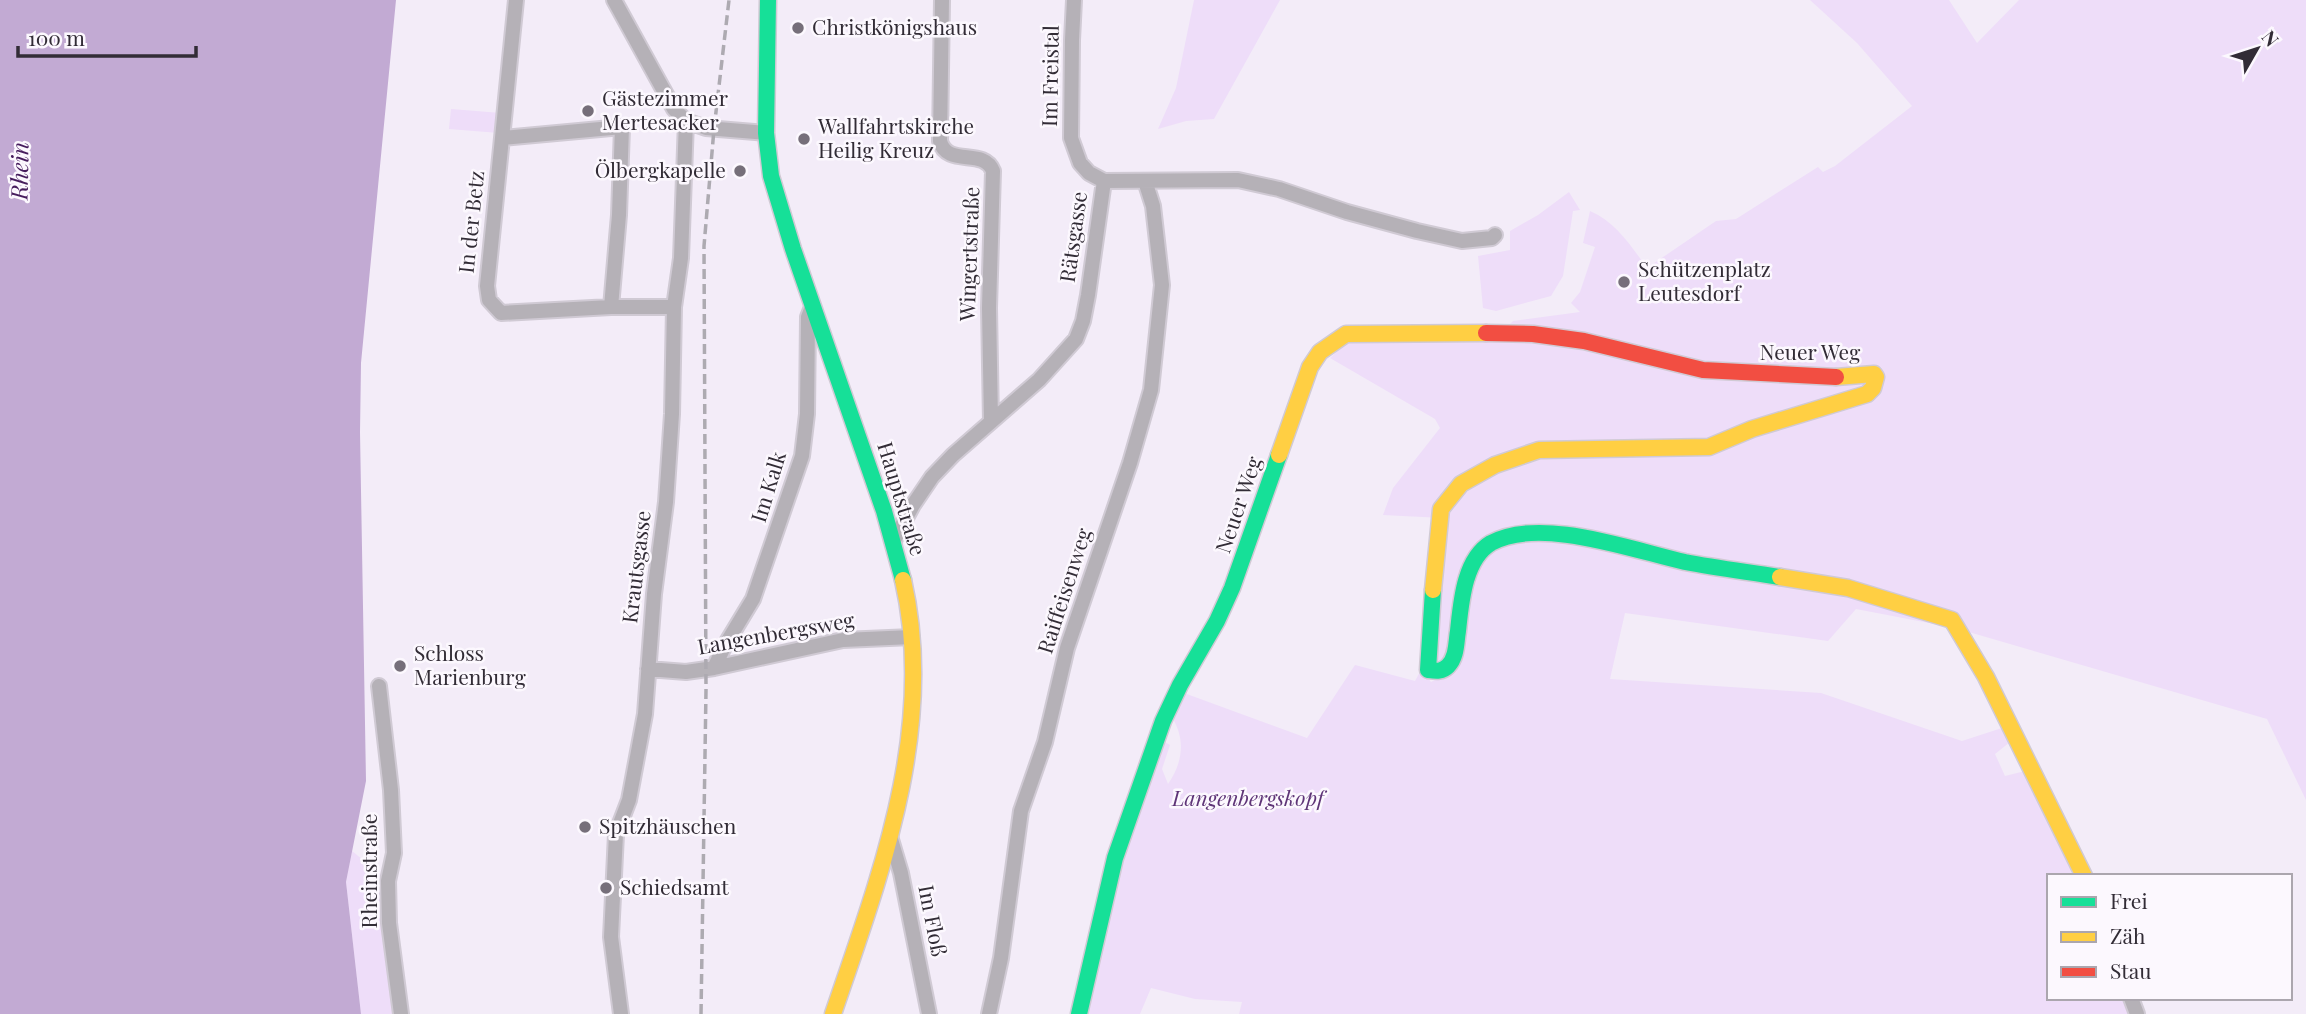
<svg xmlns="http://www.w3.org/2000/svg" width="2306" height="1014" viewBox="0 0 2306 1014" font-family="'Playfair Display',serif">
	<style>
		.green { fill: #eeddf9; fill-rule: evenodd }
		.water { fill: #c2aad3 }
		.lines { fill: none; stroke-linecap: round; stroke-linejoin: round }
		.street-casing { stroke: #d0cad4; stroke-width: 18 }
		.fast-casing { stroke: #d0cad4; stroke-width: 19 }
		.slow-casing { stroke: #d0cad4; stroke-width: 19 }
		.jam-casing { stroke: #d0cad4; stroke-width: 19 }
		.street { stroke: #b5b1b7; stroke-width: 14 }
		.fast { stroke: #16e098; stroke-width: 16 }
		.slow { stroke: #ffcf43; stroke-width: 16 }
		.jam { stroke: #f24e42; stroke-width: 16 }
		.rail { stroke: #adaab1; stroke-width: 3.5; stroke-dasharray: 10 5; stroke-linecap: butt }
		.poi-dot { fill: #766f7a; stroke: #fcf8fe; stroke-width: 2.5 }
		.labels { text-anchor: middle; stroke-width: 5; stroke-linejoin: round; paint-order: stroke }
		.poi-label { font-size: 21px; fill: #322c36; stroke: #fcf8fe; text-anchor: start }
		.street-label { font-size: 21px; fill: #322c36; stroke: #fcf8fe }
		.park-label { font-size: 21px; font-style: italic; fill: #5e3477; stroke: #fcf8fe }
		.water-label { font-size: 23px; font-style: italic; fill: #461c5d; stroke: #fcf8fe }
	</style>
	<rect width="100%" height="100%" fill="#f3ecf8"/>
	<path class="green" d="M 1194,0 L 1280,0 L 1214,119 L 1186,121 L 1158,129 L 1176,88 Z
		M 1810,0 L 1949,0 L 1977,43 L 2019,0 L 2306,0 L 2306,800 L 2267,719 L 1955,628 L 1856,609 L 1828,641 L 1625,613 L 1610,679 L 1821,693 L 1962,741 L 2005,727 L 2077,876 L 2049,876 L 2049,998 L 2124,998 L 2130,1014 L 1239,1014 L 1242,1002 L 1195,999 L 1151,988 L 1140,1014 L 1088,1014 L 1126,844 L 1163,741 L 1170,745 L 1162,769 L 1168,784 C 1182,764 1186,741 1173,719 L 1184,693 L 1307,738 L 1355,665 L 1415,681 L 1421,670 L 1431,682 L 1437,679 L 1442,518 L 1383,515 L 1393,488 L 1440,428 L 1435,419 L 1330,358 L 1348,341 L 1494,340 L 1513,321 L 1580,312 L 1571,303 L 1580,292 L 1595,247 L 1583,243 L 1590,211 C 1616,222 1631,246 1647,268 L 1716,221 L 1736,219 L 1818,167 L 1823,172 L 1835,166 L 1912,106 L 1857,43 ZM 2010,742 L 2025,771 L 2005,776 L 1995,754 Z
		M 451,109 L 501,113 L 499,133 L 449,129 Z
		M 1569,192 L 1580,210 L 1573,211 L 1563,276 L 1551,296 L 1496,311 L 1483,308 L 1478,256 L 1510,250 L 1510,231 L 1538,215 Z
		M 352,851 L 383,876 L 398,1014 L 361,1014 L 346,882 Z"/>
	<path class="water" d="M 0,0 L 396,0 L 361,363 L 360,432 L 366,781 L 346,882 L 361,1014 L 0,1014 Z"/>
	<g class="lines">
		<g class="street-casing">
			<path id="street" d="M 516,0 L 487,286 L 489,300 L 501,313 L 611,307 L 674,307
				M 614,0 L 674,109 L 686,121 L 706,128 L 766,133
				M 942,0 L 940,141 C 947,168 984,147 993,171 L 989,308 L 991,422
				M 1074,0 L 1072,40 L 1071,138 L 1080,163 L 1089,173 L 1104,181
				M 502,138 L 622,127 L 619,215 L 611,307
				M 1104,181 L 1238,180 L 1279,189 L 1347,212 L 1417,231 L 1462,241 L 1492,238 L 1495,235
				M 893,542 L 913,505 L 932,477 L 953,455 L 1039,380 L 1076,339 L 1083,321 L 1088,295 L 1104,181
				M 714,668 L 724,647 L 753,599 L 802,456 L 807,414 L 808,317 L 812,307
				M 648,669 L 686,672 L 714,668 L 843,640 L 912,637
				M 379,686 L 391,790 L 394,853 L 388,881 L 389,923 L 401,1014
				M 890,836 L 901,873 L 929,1014
				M 2131,998 L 2137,1014
				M 621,1014 L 611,937 L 616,834 L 629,800 L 645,714 L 654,594 L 666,502 L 672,414 L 674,307 L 681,258 L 686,121
				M 989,1014 L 1001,958 L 1021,811 L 1045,742 L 1067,648 L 1130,463 L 1151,390 L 1162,285 L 1153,206 L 1145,181"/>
		</g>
		<g class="fast-casing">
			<path id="fast" d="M 768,0 L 766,133 L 771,176 L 793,249 L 884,511 L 903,580
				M 1433,590 L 1428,670 C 1436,671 1442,672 1448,666 C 1457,657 1456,642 1458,631 C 1461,603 1464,559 1491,543 C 1540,516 1632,550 1685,562 C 1716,568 1749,572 1780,577
				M 1079,1014 L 1115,858 L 1163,721 L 1180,685 L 1217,621 L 1232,588 L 1279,455"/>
		</g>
		<g class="slow-casing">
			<path id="slow" d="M 1279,455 L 1310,367 L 1320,352 L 1346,334 L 1486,333
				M 1780,577 L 1848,588 L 1952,620 L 1986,677 L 2084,876
				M 1433,590 L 1441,509 L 1461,484 L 1495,465 L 1539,450 L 1709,447 L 1752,429 L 1867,394 L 1873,388 L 1876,377 L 1874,374 L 1836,377
				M 833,1014 C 880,876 937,728 903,580"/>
		</g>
		<g class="jam-casing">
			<path id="jam" d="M 1486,333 L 1533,334 L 1584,341 L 1703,370 L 1836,377"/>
		</g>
		<use href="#street" class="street"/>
		<use href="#fast" class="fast"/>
		<use href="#slow" class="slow"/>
		<use href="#jam" class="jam"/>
		<path class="rail" d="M 701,1014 L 706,690 L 704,246 L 714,129 L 729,0"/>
	</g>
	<g class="poi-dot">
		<circle cx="798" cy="28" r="7"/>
		<circle cx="588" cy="111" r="7"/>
		<circle cx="804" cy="139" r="7"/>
		<circle cx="740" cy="171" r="7"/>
		<circle cx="1624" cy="282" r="7"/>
		<circle cx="400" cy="666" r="7"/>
		<circle cx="585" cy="827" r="7"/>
		<circle cx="606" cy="888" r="7"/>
	</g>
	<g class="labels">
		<g class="poi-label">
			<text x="812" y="35">Christkönigshaus</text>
			<text x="602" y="106">Gästezimmer<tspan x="602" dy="24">Mertesacker</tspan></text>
			<text x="818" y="134">Wallfahrtskirche<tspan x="818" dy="24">Heilig Kreuz</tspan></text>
			<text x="726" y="178" text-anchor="end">Ölbergkapelle</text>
			<text x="1638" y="277">Schützenplatz<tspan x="1638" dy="24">Leutesdorf</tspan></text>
			<text x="414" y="661">Schloss<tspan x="414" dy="24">Marienburg</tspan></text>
			<text x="599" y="834">Spitzhäuschen</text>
			<text x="620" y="895">Schiedsamt</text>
		</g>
		<g class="street-label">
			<text transform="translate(1051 76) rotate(-89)" y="7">Im Freistal</text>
			<text transform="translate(472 222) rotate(-84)" y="7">In der Betz</text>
			<text transform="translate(1074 237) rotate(-82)" y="7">Rätsgasse</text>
			<text transform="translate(970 254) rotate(-88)" y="7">Wingertstraße</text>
			<text x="1810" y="360">Neuer Weg</text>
			<text transform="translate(769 487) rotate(-73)" y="7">Im Kalk</text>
			<text transform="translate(901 499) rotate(73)" y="7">Hauptstraße</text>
			<text transform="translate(1239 505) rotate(-71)" y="7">Neuer Weg</text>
			<text transform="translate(637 567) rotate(-83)" y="7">Krautsgasse</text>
			<text transform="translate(1065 591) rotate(-72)" y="7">Raiffeisenweg</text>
			<text transform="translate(776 634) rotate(-10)" y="7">Langenbergsweg</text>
			<text transform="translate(370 871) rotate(-90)" y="7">Rheinstraße</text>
			<text transform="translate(932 921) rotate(79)" y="7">Im Floß</text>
		</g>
		<g class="park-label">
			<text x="1248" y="806">Langenbergskopf</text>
		</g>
		<g class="water-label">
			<text transform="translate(20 171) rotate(-89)" y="8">Rhein</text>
		</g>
	</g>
	<rect x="2047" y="874" width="245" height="126" fill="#fcf8fe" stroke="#aba6ae" stroke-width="2"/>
	<rect x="2061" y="897" width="35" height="10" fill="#16e098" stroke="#aba6ae" stroke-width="2"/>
	<text x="2110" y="909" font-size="21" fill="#322c36">Frei</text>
	<rect x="2061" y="932" width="35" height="10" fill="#ffcf43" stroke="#aba6ae" stroke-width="2"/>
	<text x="2110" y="944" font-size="21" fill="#322c36">Zäh</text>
	<rect x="2061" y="967" width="35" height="10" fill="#f24e42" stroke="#aba6ae" stroke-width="2"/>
	<text x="2110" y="979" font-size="21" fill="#322c36">Stau</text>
	<g transform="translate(2257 49) rotate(51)" stroke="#fcf8fe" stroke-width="5" paint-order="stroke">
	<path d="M0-5L12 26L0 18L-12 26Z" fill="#322c36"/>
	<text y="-10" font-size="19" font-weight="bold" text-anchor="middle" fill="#322c36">N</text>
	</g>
	<path d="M18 46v10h178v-10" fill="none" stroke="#322c36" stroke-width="3.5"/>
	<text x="28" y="46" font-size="21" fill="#322c36" stroke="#fcf8fe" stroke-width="5" paint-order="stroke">100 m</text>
</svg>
